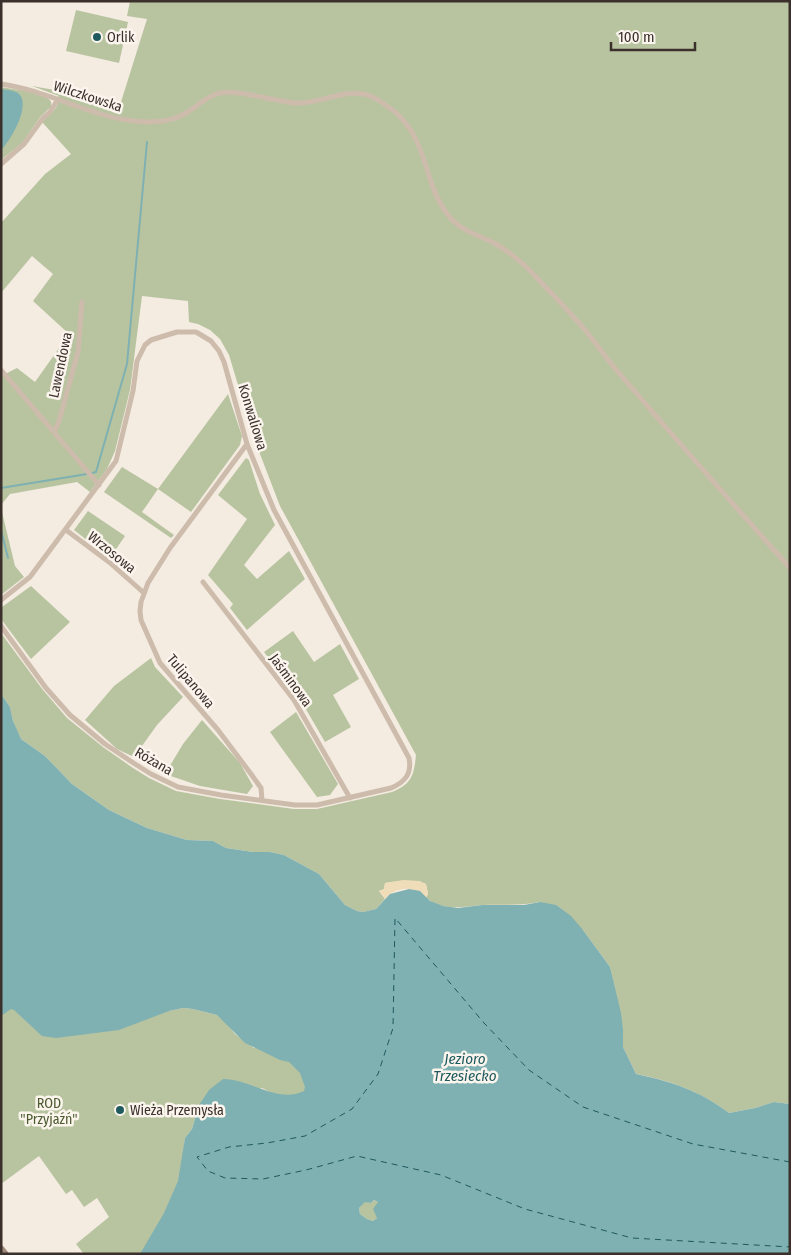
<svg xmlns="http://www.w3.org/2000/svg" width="791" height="1255" viewBox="0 0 791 1255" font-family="'Fira Sans Condensed',sans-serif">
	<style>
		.green { fill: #b8c4a0 }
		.sand { fill: #efdcb8 }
		.water { fill: #7fb0b2; fill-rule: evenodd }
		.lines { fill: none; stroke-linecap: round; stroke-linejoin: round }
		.stream { stroke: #7fb0b2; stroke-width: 2 }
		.ferry { stroke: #1f5a5e; stroke-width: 1; stroke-dasharray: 6 5; stroke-linecap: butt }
		.street { stroke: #cdbbac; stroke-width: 5 }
		.secondary { stroke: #a18a7d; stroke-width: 7 }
		.poi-dot { fill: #1f5a5e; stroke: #fbf5ee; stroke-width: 2 }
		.labels { text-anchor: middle; stroke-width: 5; stroke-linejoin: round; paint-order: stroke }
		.poi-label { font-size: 14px; fill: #3b302b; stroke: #fbf5ee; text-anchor: start }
		.street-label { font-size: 14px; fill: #3b302b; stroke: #fbf5ee }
		.park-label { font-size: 14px; fill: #4a5a2e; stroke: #fbf5ee }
		.water-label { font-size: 15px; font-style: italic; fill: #1f5a5e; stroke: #fbf5ee }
	</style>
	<rect width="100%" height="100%" fill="#f4ebe1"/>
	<path class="green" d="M 130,1 L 790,1 L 790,1104 L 774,1102 L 755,1108 L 729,1113 C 699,1091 672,1081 636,1074 L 623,1047 L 623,1029 L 610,967 L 583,930 L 540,902 C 521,906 502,904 482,905 C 469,906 456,909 443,906 C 437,905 431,902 426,898 L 428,894 L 426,884 C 411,879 400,881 385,883 L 384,889 L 379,891 L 385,899 L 376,909 L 363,912 L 357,911 L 345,905 L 319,874 L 284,855 L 270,852 L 253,852 L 226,848 L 213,841 L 187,840 L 147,828 L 109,810 L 85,793 L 72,784 L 45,756 L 21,739 L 17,732 L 13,721 L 10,707 L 1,694 L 1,633 L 43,690 L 67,718 L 103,747 L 133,768 L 149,778 L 176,791 L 220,799 L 294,809 L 317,809 L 392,792 C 412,784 414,775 416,755 L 280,506 L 255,441 L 229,355 L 220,339 L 210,330 L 198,324 L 189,322 L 188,301 L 142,296 L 130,390 L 115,451 L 107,469 L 90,492 L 77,482 L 10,494 L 1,505 L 1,376 L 17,368 L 35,382 L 69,334 L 33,301 L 53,274 L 32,256 L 1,293 L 1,223 L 45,174 L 71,154 L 42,122 C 51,113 59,109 59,96 L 32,86 L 121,102 L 147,19 L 127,16 Z
		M 76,10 L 128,22 L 119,63 L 66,51 Z
		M 1,87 C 12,89 41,92 49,99 C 52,102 51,103 51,107 L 41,116 L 22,143 L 1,160 Z
		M 228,394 L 242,436 L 240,445 L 191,512 L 158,489 L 142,512 L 174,535 L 171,538 L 104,492 L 122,467 L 158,489 Z
		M 246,458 L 249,460 L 260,494 L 275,525 L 244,565 L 257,579 L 289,551 L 305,579 L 247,630 L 230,608 L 233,604 L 208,575 L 247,519 L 218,495 Z
		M 1,508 L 15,566 L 24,577 L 1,595 Z
		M 88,511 L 125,536 L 110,558 L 74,530 Z
		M 31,586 L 70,622 L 31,659 L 1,619 L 2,607 Z
		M 293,631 L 314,662 L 340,644 L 359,679 L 333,695 L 351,727 L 325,742 L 300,699 L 264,652 Z
		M 151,658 L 155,667 L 183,697 L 157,725 L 134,757 L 117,749 L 85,720 L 114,686 Z
		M 296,712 L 338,784 L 330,795 L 317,797 L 270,732 Z
		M 202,720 L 240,763 L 253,786 L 247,794 L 200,786 L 165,774 L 183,744 Z
		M 1,978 L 169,1011 L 183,1008 L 193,1009 L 217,1015 L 226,1022 L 235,1034 L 254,1048 L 262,1046 L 305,1070 L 312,1115 L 262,1088 L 199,1105 L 192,1129 L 185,1138 L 183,1157 L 184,1169 L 155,1254 L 84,1254 L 76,1244 L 109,1217 L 97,1198 L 84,1207 L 72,1190 L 66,1194 L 39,1156 L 1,1184 Z
		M 374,1200 L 378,1202 L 377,1218 L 373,1221 L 367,1219 L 360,1214 L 359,1208 L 365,1201 L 371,1203 Z"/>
	<path class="sand" d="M 403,880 L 420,881 L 426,884 L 428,894 L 426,898 C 413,885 397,886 385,899 L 379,891 L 384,889 L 385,883 Z"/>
	<path class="water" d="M 1,89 C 7,90 16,90 20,95 C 30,108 10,141 1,150 Z
		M 1,694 L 10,707 L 13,721 L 21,739 L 45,756 L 72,784 L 109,810 L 147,828 L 187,840 L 213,841 L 226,848 L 253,852 L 270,852 L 284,855 L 319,874 L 345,905 L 357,911 L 363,912 L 376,909 L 390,894 L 409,889 L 420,891 L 430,901 L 443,906 L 458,908 L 482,905 L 524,905 L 540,902 L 556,905 L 571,916 L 583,930 L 610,967 L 621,1013 L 623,1029 L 623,1047 L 636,1074 C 673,1082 698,1090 729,1113 L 755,1108 L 774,1102 L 790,1104 L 790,1254 L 140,1254 L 164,1213 L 178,1181 L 185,1138 L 192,1129 L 199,1105 L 209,1090 L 223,1079 C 251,1079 277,1104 304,1091 L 305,1087 L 300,1073 L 289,1062 L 280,1060 L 245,1043 L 217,1015 L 193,1009 L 183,1008 L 169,1011 L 119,1030 L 56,1038 L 42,1036 L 14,1010 L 11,1009 L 1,1016 ZM 374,1200 L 378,1202 L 373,1209 L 377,1218 L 373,1221 L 367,1219 L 360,1214 L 359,1208 L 365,1202 L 371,1203 Z"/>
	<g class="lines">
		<path class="stream" d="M 92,473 L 96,472 L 127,364 L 147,142
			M 1,488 L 87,474
			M 1,530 L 8,558"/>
		<path class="ferry" d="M 790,1162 L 693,1144 L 583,1107 L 529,1070 L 484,1023 L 395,918 L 393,1028 L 378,1074 L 352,1109 L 305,1136 L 267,1143 L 229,1147 L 197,1157 L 208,1171 L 225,1178 L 263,1179 L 306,1170 L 357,1156 L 441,1175 L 525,1209 L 632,1238 L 790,1247"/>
		<path class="street" d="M 1,84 C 52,91 98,122 150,122 C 164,122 178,119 189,111 C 199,105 208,95 220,93 C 238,89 276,102 297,103 C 320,104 345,88 368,95 C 377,98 386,105 394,111 C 430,142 422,182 448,215 C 460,231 479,235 496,244 C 511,253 524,264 536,277 C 552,294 569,311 585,330 C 597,344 607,360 620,374 C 676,440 733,504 790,568
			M 1,164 L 24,144 L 43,118 L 50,112 L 58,99
			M 1,370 L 99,485
			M 54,432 L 59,421 L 78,352 L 82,302
			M 247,444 L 170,548 L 148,583 L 141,602 L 140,611 L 141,620 L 160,663 L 218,730 L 251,774 L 261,788 L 262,800
			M 66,530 L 109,562 L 144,593
			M 203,582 L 294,700 L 350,798
			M 1,600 L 30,577 L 116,461 L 133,391 L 137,361 L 145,345 L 151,340 L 177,332 L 196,332 L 211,341 L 219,351 L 224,362 L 247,444 L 274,510 L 409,758 C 412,774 405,782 391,788 L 317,805 L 295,805 L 221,795 L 178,787 L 151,774 L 135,764 L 105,744 L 70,715 L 46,688 L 1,626"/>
		<path class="secondary" d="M 1,1249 L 5,1254"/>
	</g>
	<g class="poi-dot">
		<circle cx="97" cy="37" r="5"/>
		<circle cx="120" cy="1110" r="5"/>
	</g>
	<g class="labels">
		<g class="poi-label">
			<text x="107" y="42">Orlik</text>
			<text x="130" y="1115">Wieża Przemysła</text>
		</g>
		<g class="street-label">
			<text transform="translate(88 96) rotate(18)" y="5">Wilczkowska</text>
			<text transform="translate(60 365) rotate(-78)" y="5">Lawendowa</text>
			<text transform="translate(253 417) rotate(73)" y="5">Konwaliowa</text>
			<text transform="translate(112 552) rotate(39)" y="5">Wrzosowa</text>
			<text transform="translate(291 680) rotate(54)" y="5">Jaśminowa</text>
			<text transform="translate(191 681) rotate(50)" y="5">Tulipanowa</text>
			<text transform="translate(154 761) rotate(30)" y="5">Różana</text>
		</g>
		<g class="park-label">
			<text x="49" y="1108">ROD<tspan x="49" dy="16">"Przyjaźń"</tspan></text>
		</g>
		<g class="water-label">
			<text x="465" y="1064">Jezioro<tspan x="465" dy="17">Trzesiecko</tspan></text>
		</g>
	</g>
	<rect width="791" height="1255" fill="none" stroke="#3b302b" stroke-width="5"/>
	<path d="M611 42v8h84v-8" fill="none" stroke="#3b302b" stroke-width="2.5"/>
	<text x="618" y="42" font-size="15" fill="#3b302b" stroke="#fbf5ee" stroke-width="4" paint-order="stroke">100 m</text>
</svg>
